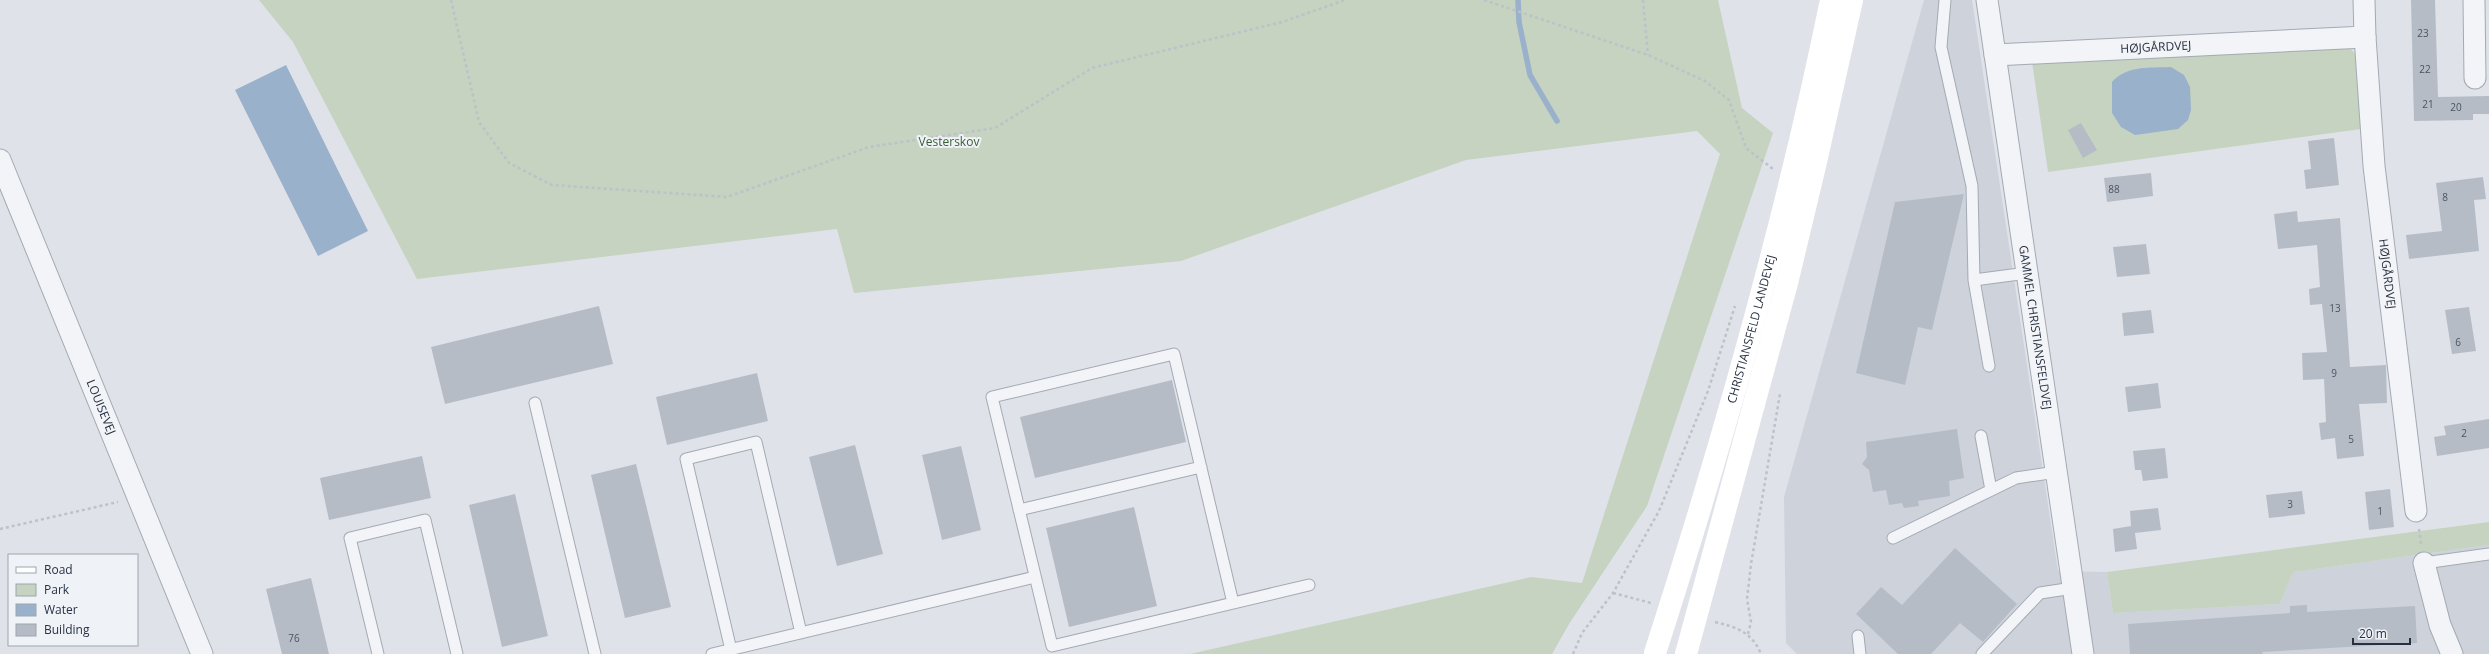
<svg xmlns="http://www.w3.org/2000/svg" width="2489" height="654" viewBox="0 0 2489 654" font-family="'Open Sans',sans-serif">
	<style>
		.built { fill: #cdd2db }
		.green { fill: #c5d3c0 }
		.water { fill: #99b1cb }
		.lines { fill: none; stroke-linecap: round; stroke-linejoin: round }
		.stream { stroke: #99b1cb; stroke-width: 5.5 }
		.building { fill: #b6bcc6 }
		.service-casing { stroke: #a4aab3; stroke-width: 13 }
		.minor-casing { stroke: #a4aab3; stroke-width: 23 }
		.path { stroke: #bdc1c8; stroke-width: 2.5; stroke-dasharray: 3 3; stroke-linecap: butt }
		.service { stroke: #f2f4f7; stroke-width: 11 }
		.minor { stroke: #f2f4f7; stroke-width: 21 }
		.secondary { stroke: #fff; stroke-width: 22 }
		.labels { text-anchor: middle; stroke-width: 4; stroke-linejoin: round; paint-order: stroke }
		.number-label { font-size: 10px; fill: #4b5462 }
		.street-label { font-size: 12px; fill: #273141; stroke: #eff2f7 }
		.park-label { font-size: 12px; fill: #3c5d34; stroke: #eff2f7 }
	</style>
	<rect width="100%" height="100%" fill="#dfe3e9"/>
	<path class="built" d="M 1924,0 L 1972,0 L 2058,571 L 2107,572 L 2113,613 L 2280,604 L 2293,572 L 2489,545 L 2489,654 L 1797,654 L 1786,643 L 1784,497 Z"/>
	<path class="green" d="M 259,0 L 1718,0 L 1742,108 L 1773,133 L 1647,506 L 1569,624 L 1552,654 L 1190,654 L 1531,577 L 1582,583 L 1720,154 L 1697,131 L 1466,160 L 1181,261 L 854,293 L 837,229 L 417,279 L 293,42 Z
		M 2349,47 L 2358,57 L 2361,129 L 2048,172 L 2032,62 Z
		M 2489,522 L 2489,545 L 2293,572 L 2280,604 L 2113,613 L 2107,572 Z"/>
	<path class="water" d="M 286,65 L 368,231 L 318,256 L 235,90 Z
		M 2171,67 L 2184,75 L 2190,87 L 2191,110 L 2188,120 L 2178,129 L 2135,135 L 2121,127 L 2112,113 L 2112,82 C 2127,65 2150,68 2171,67 Z"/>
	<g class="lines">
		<path class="stream" d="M 1518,0 L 1519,22 L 1530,75 L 1557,121"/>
	</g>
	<path class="building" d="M 2411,0 L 2435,0 L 2438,97 L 2489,96 L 2489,114 L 2473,114 L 2473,120 L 2414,121 Z
		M 2081,123 L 2097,150 L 2083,158 L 2068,130 Z
		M 2334,138 L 2339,185 L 2306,189 L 2304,170 L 2311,169 L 2308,141 Z
		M 2151,173 L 2153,196 L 2107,202 L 2104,178 Z
		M 2483,177 L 2486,199 L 2474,200 L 2479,251 L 2409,259 L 2406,235 L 2442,231 L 2436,183 Z
		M 1964,194 L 1932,330 L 1918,327 L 1905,385 L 1856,373 L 1895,202 Z
		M 2297,211 L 2298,222 L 2340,218 L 2350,367 L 2386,365 L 2387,403 L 2359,404 L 2364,456 L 2337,459 L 2335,438 L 2321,440 L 2319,423 L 2326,422 L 2324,379 L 2303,380 L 2302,353 L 2327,352 L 2322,304 L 2310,305 L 2309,289 L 2320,287 L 2317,245 L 2278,249 L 2274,214 Z
		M 2146,244 L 2150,274 L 2117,277 L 2113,247 Z
		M 599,306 L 613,364 L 445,404 L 431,347 Z
		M 2469,307 L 2476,351 L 2452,354 L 2445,310 Z
		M 2151,310 L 2154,333 L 2124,336 L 2122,313 Z
		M 757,373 L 768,421 L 667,445 L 656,397 Z
		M 1172,380 L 1186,442 L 1035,478 L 1020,417 Z
		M 2158,383 L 2161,408 L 2128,412 L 2125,387 Z
		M 2489,419 L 2489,448 L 2437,456 L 2434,437 L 2446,435 L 2444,426 Z
		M 1957,429 L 1964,478 L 1949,481 L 1950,496 L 1918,501 L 1919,506 L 1904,508 L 1902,503 L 1889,505 L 1886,490 L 1873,492 L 1869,470 L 1862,464 L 1867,457 L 1866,442 Z
		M 855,445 L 883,554 L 837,566 L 809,457 Z
		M 961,446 L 981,530 L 942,540 L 922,455 Z
		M 2165,448 L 2168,478 L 2143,481 L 2141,470 L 2135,470 L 2133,451 Z
		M 422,456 L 431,498 L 329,520 L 320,478 Z
		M 636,464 L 671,607 L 625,618 L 591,475 Z
		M 2390,489 L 2394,527 L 2369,530 L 2365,492 Z
		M 2302,491 L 2305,514 L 2269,518 L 2266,495 Z
		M 515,494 L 548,636 L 502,647 L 469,505 Z
		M 1134,507 L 1157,606 L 1069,627 L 1046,528 Z
		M 2158,508 L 2161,530 L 2135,533 L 2137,549 L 2115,552 L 2113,529 L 2131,526 L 2130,511 Z
		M 1955,548 L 2017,604 L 1983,642 L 1960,623 L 1931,654 L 1898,654 L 1856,614 L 1881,587 L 1902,605 Z
		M 311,578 L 329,654 L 282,654 L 266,589 Z
		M 2307,605 L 2307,612 L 2415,606 L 2417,643 L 2262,652 L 2263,654 L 2130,654 L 2128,624 L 2290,613 L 2290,606 Z"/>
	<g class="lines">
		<g class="service-casing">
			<path id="service" d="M 1945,0 L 1941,47 L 1972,186 L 1974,280
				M 1989,366 L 1974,280 L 2027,273
				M 535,403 L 595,654
				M 1981,436 L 1991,490
				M 1019,510 L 1201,467
				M 1893,538 L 2016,478 L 2056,472
				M 2424,563 L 2489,554
				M 1233,603 L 1174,354 L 992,397 L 1052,646 L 1309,585
				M 1858,636 L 1860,654
				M 731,650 L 686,459 L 756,442 L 801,633
				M 378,654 L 350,538 L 425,520 L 457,654
				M 712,654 L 1035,577
				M 1982,654 L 2040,593 L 2073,588"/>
		</g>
		<g class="minor-casing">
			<g id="minor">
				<path id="s1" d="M 1987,0 L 2083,654"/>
				<path d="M 2474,0 L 2475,78"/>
				<path id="s2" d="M 2365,37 L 2374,166 L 2416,511"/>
				<path id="s3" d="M 1995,55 L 2365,37 L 2364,0"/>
				<path id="s4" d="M 0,160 L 202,654"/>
				<path d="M 2424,563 L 2440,625 L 2452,654"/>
			</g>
		</g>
		<path class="path" d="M 451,0 L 479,122 L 509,163 L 552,185 L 727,197 L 869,147 L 995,128 L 1092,68 L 1282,22 L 1345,0
			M 1484,0 L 1648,55 L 1705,81 L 1729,100 L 1746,148 L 1773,169
			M 1643,0 L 1648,55
			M 0,529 L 118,502
			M 2419,529 L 2421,544
			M 1613,593 L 1651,603
			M 1715,622 C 1736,627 1752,632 1761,654
			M 1748,634 L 1751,622 L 1747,599 L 1751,564 L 1780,394
			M 1573,654 L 1582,633 L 1613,593 L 1659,511 L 1708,391 L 1735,306"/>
		<use href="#service" class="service"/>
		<use href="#minor" class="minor"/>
		<g class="secondary">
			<path id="s5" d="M 1655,653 C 1724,439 1786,221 1831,0"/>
			<path d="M 1686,654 L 1787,283 L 1816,162 L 1852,0"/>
		</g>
	</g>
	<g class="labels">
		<g class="number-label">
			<text x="2423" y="37">23</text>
			<text x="2425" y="73">22</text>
			<text x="2428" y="108">21</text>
			<text x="2456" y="111">20</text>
			<text x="2114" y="193">88</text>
			<text x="2445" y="201">8</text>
			<text x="2335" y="312">13</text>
			<text x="2458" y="346">6</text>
			<text x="2334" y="377">9</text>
			<text x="2464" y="437">2</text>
			<text x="2351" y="443">5</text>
			<text x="2290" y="508">3</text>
			<text x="2380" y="515">1</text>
			<text x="294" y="642">76</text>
		</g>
		<g class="street-label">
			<text dy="4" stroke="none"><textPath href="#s3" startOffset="161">HØJGÅRDVEJ</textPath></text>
			<text dy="4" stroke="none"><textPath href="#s2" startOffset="238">HØJGÅRDVEJ</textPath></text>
			<text dy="4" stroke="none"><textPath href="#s1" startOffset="331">GAMMEL CHRISTIANSFELDVEJ</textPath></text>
			<text dy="4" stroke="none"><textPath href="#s5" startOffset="338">CHRISTIANSFELD LANDEVEJ</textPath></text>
			<text dy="4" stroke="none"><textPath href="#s4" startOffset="267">LOUISEVEJ</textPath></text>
		</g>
		<g class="park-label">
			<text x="949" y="146">Vesterskov</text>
		</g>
	</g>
	<rect x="8" y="554" width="130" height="92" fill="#eff2f7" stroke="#9fa5ae"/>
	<rect x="16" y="567" width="20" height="6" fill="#ffffff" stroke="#9fa5ae"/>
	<text x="44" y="574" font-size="12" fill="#273141">Road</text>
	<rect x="16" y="584" width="20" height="12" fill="#c5d3c0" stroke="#9fa5ae"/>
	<text x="44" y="594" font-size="12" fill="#273141">Park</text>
	<rect x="16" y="604" width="20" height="12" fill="#99b1cb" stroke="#9fa5ae"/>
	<text x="44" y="614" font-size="12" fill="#273141">Water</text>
	<rect x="16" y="624" width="20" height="12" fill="#b6bcc6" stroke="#9fa5ae"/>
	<text x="44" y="634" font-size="12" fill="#273141">Building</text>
	<path d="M2353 638v6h57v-6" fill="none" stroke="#273141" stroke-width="2"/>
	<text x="2359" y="638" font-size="12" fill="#273141" stroke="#eff2f7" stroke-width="3" paint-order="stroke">20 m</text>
</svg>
